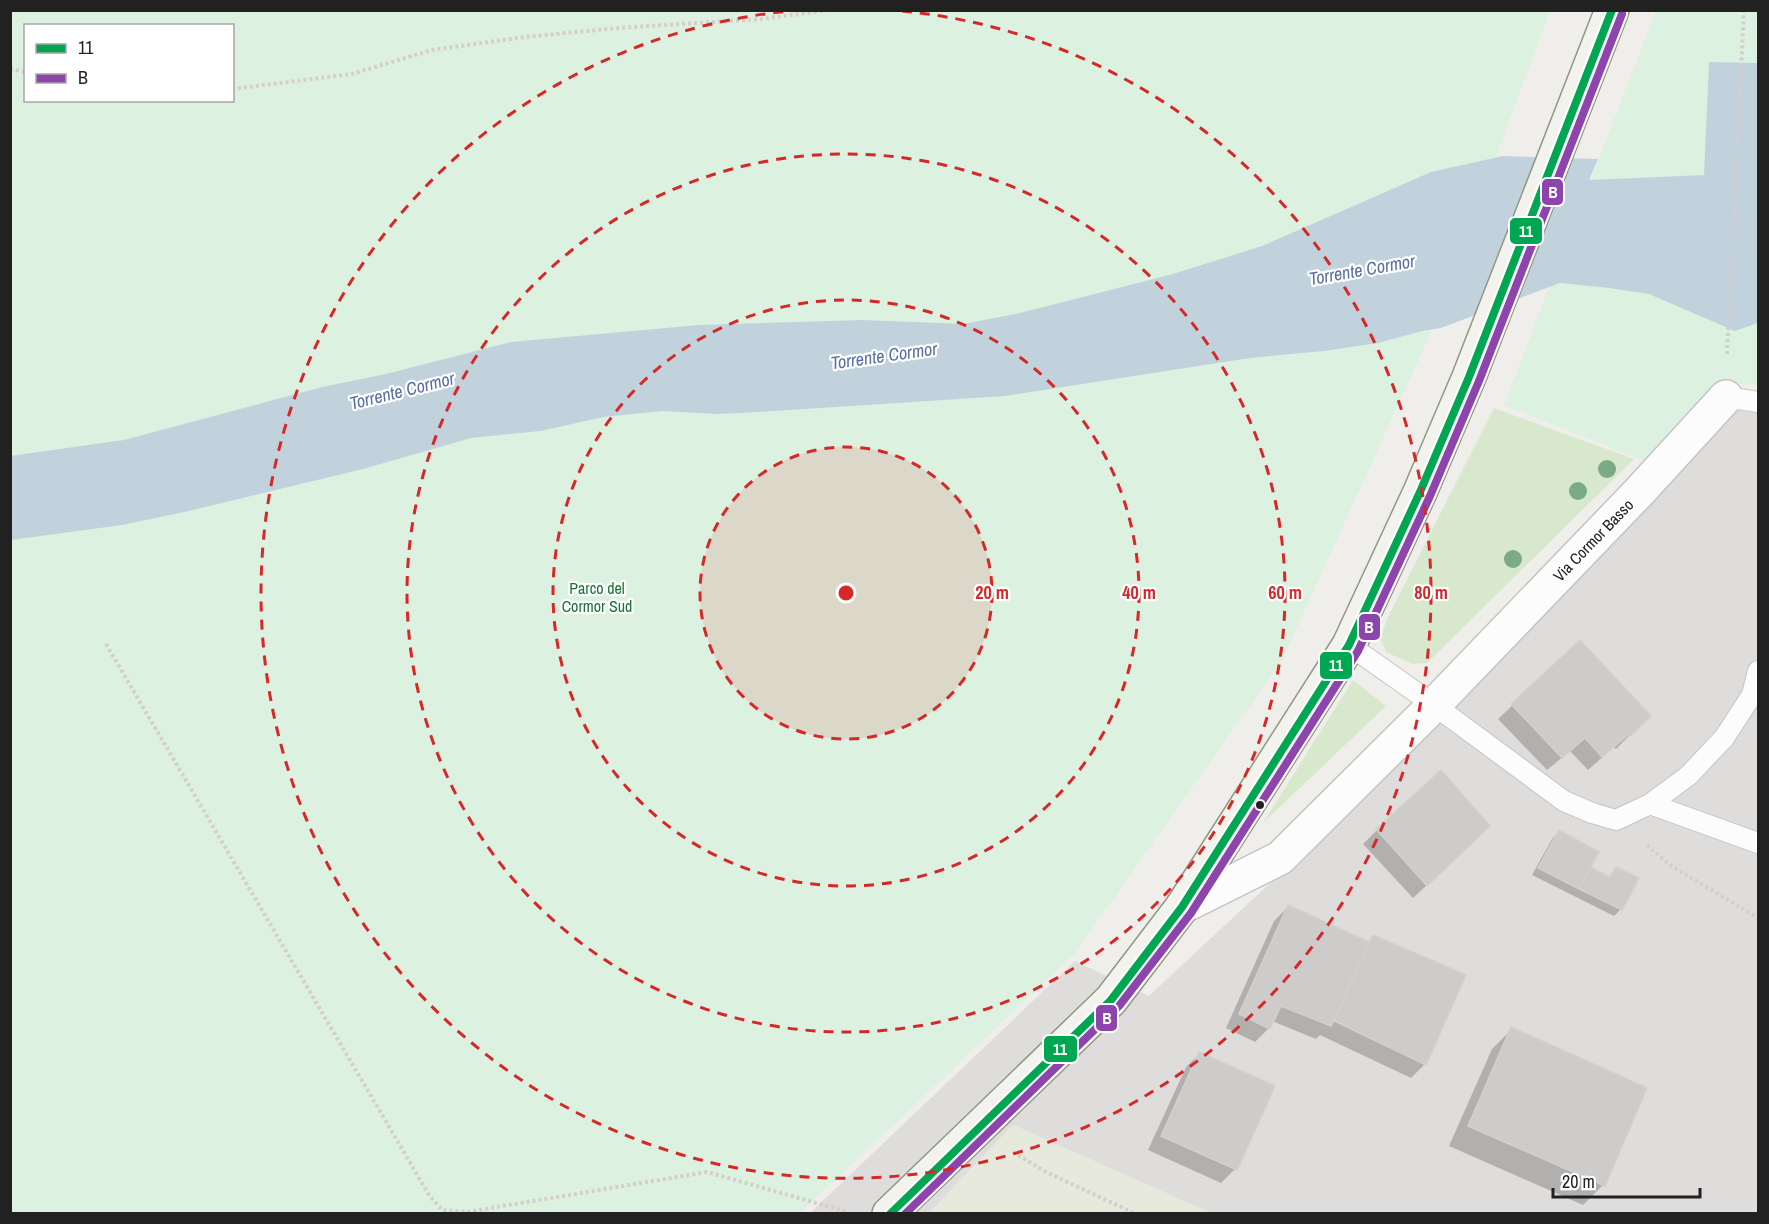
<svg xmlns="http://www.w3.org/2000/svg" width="1769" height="1224" viewBox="0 0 1769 1224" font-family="'Archivo Narrow',sans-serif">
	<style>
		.residential { fill: #dedddb }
		.farmland { fill: #e6e9dc }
		.grass { fill: #d7e8cd }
		.park { fill: #dcf1e0; fill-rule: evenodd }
		.water { fill: #c2d2dd }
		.shadow { fill: #0003 }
		.building { fill: #cdccca; stroke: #d2d0cc; stroke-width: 1.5 }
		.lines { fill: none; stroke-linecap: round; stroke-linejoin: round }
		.lane-casing { stroke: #c5c4c2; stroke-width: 22 }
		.street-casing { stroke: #c5c4c2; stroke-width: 36 }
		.secondary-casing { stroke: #929784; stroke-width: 36 }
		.path { stroke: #d6ceca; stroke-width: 4; stroke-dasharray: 3 3; stroke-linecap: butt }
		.lane { stroke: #fdfcfc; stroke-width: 20 }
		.street { stroke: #fdfcfc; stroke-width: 33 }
		.secondary { stroke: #f2f3ed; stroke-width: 33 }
		.bus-1-casing { stroke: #fff; stroke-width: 12 }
		.bus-2-casing { stroke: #fff; stroke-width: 12 }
		.bus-1 { stroke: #00a651; stroke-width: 8 }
		.bus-2 { stroke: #8e44ad; stroke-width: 8 }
		.tree { fill: #7aab86 }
		.ring { fill: none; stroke: #d62828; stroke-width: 3; stroke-dasharray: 10 8 }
		.bus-dot { fill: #212121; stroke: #fff; stroke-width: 2 }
		.labels { text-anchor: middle; stroke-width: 4.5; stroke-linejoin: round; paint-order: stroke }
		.street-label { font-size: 16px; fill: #212121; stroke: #fff }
		.park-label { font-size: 16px; fill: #1a7434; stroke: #fff }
		.water-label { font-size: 18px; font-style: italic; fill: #586fa6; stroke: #fff }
		.centre { fill: #d62828; stroke: #fff; stroke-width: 3 }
		.ring-label { font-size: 18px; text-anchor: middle; font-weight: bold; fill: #d62828; stroke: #fff; stroke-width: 4.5; stroke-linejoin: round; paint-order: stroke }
		.line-badge { stroke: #fff; stroke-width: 2 }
		.badge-label { font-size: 16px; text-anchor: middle; font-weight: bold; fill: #fff }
	</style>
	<rect width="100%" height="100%" fill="#efeeea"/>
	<path class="residential" d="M 1743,388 L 1758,391 L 1758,1213 L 1211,1213 L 1013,1125 L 929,1213 L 809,1214 L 1075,961 L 1149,996 L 1296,859 L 1452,704 Z"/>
	<path class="farmland" d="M 1013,1125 L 1211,1213 L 929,1213 Z"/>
	<path class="grass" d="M 1494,408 L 1634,459 L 1427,663 L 1412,664 L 1386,652 L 1380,639 L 1387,619 Z
		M 1353,680 L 1386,706 L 1263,823 Z"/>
	<path class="park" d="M 10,11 L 1550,11 L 1428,339 L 1281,662 L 1074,954 L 799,1214 L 11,1213 ZM 26,26 L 232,26 L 232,100 L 26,100 Z
		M 1656,11 L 1758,11 L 1758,385 L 1716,383 L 1648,462 L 1504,405 Z"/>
	<path class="water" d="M 1709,62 L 1758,63 L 1758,323 L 1735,331 L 1649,294 L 1609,288 L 1560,283 L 1441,328 L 1422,331 L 1378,343 L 1324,351 L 1250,358 L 1005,396 L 758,412 L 717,414 L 662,411 L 604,417 L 540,431 L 471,438 L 363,469 L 189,511 L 122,525 L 11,540 L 10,456 L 124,440 L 322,387 L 386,374 L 511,342 L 699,325 L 862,320 L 963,324 L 1020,313 L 1173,274 L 1262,246 L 1431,172 L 1503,156 L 1598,159 L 1589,180 L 1704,175 Z"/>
	<path class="shadow" d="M 1580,642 L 1649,716 L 1616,749 L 1614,747 L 1588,770 L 1570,751 L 1547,770 L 1498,719 Z
		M 1377,830 L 1475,840 L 1413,898 L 1363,844 Z
		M 1559,832 L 1588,867 L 1608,878 L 1616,868 L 1621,909 L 1614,916 L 1532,875 L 1552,839 Z
		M 1288,907 L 1367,943 L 1373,937 L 1425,1064 L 1411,1078 L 1320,1035 L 1316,1039 L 1272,1021 L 1269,1028 L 1255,1042 L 1226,1028 L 1274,921 Z
		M 1512,1029 L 1645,1089 L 1603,1185 L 1583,1205 L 1449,1146 L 1492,1049 Z
		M 1200,1053 L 1273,1087 L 1235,1169 L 1221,1183 L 1148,1150 L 1186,1067 Z"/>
	<path class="building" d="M 1580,640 L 1651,716 L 1631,736 L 1629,734 L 1602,757 L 1585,738 L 1562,758 L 1511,704 Z
		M 1441,770 L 1490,826 L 1427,886 L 1376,829 Z
		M 1559,830 L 1599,852 L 1579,889 L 1538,868 Z
		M 1590,867 L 1610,877 L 1616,867 L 1639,878 L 1622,910 L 1579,889 Z
		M 1288,905 L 1369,942 L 1331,1026 L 1281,1006 L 1270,1029 L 1239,1014 Z
		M 1373,935 L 1466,975 L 1426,1065 L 1334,1021 Z
		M 1511,1027 L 1647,1088 L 1605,1186 L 1468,1126 Z
		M 1199,1052 L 1275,1086 L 1237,1170 L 1161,1136 Z"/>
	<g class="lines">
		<g class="lane-casing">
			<path id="lane" d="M 1726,397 L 1758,402
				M 1349,645 L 1434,705 L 1564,801 L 1592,813 L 1616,820 L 1650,804 L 1688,776 L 1724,738 L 1752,695 L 1758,671
				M 1650,804 L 1758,843"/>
		</g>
		<g class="street-casing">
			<path id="street" d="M 1182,907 L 1280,858 L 1434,705 L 1639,492 L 1726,397"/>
		</g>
		<g class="secondary-casing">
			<path id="secondary" d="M 889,1214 L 1111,1000 L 1182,907 L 1349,645 L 1420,492 L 1469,377 L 1612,10"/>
		</g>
		<path class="path" d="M 10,69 L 26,72
			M 232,89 L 352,74 L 432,50 L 525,37 L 618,28 L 761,19 L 829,10
			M 1727,354 L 1744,10
			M 106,644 L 429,1195 L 442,1210 L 467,1212 L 707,1172 L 848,1212
			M 1647,845 L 1670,865 L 1758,918
			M 1013,1152 L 1046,1172 L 1136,1214"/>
		<use href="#lane" class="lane"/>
		<use href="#street" class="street"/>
		<use href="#secondary" class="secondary"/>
		<g class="bus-1-casing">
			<path id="bus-1" d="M 890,1214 L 1111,1000 L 1182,907 L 1349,645 L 1420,492 L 1469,377 L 1612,10"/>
		</g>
		<g class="bus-2-casing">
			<path id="bus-2" d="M 905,1214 L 1119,1006 L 1191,913 L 1358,651 L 1430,496 L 1479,381 L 1622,14"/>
		</g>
		<use href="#bus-1" class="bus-1"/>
		<use href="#bus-2" class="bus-2"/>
	</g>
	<g class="tree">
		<circle cx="1607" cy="469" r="9"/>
		<circle cx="1578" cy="491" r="9"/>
		<circle cx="1513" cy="559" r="9"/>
	</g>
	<circle cx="846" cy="593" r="146" fill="#d62828" fill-opacity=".12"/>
	<g class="ring">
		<circle cx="846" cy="593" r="146"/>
		<circle cx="846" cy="593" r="293"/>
		<circle cx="846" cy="593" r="439"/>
		<path d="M902 11A585 585 0 1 1 790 11"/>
	</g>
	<circle class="bus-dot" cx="1260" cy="805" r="5"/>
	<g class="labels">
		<g class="street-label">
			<text transform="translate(1593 540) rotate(-46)" y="6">Via Cormor Basso</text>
		</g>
		<g class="park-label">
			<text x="597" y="594">Parco del<tspan x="597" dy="18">Cormor Sud</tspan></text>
		</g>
		<g class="water-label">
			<text transform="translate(1362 270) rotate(-10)" y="6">Torrente Cormor</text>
			<text transform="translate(884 356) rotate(-8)" y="6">Torrente Cormor</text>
			<text transform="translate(402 391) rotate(-14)" y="6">Torrente Cormor</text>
		</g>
	</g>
	<circle cx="846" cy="593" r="9" class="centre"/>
	<g class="ring-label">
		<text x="992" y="599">20 m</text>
		<text x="1139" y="599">40 m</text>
		<text x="1285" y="599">60 m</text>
		<text x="1431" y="599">80 m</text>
	</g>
	<g class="line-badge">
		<rect x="1541" y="178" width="23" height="28" rx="6" fill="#8e44ad"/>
		<rect x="1509" y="217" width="34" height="28" rx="6" fill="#00a651"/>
		<rect x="1358" y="613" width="23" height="28" rx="6" fill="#8e44ad"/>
		<rect x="1319" y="651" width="34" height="29" rx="6" fill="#00a651"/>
		<rect x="1095" y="1004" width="23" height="28" rx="6" fill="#8e44ad"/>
		<rect x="1043" y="1035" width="35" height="28" rx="6" fill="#00a651"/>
	</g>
	<g class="badge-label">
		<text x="1553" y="198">B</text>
		<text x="1526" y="237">11</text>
		<text x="1369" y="633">B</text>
		<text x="1336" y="671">11</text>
		<text x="1107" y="1024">B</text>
		<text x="1060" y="1055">11</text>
	</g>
	<rect width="1769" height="1224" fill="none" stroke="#212121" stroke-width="24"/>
	<rect x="24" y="24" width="210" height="78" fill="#ffffff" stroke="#a6a6a6" stroke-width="1.5"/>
	<rect x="36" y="44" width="30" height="9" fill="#00a651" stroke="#a6a6a6" stroke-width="1.5"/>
	<text x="78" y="54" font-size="18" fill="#212121">11</text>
	<rect x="36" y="74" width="30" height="9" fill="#8e44ad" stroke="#a6a6a6" stroke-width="1.5"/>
	<text x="78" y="84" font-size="18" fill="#212121">B</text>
	<path d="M1553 1188v9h147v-9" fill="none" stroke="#212121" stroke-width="3"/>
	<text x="1562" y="1188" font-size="18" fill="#212121" stroke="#ffffff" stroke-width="4.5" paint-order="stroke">20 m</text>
</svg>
